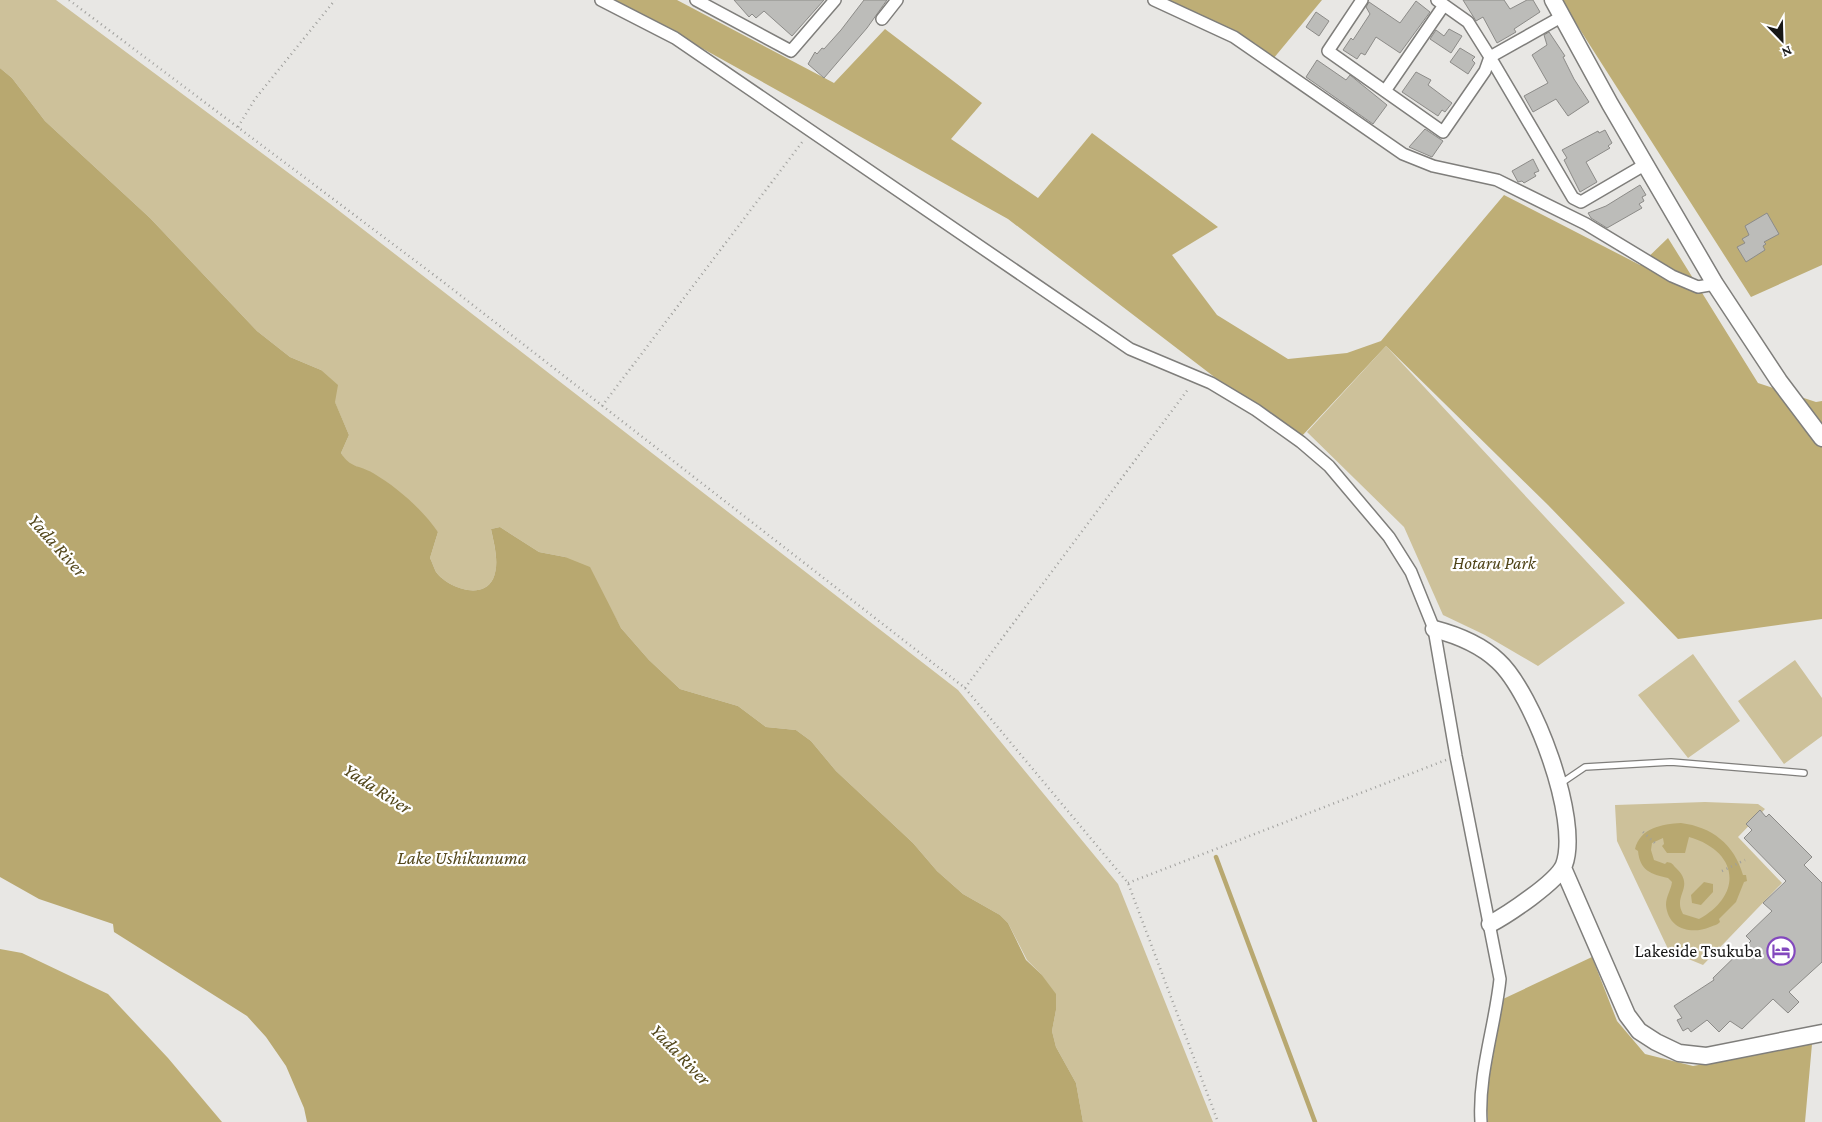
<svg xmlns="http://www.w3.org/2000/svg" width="1822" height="1122" viewBox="0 0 1822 1122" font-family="'Crimson Pro',serif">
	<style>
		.green { fill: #cdc19a }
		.forest { fill: #beae76 }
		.water { fill: #b8a870; fill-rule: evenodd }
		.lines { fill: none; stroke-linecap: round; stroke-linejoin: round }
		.stream { stroke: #b8a870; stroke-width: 4.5 }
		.building { fill: #bcbcb9; stroke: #8c8b88 }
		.lane-casing { stroke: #7f7e7b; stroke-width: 8 }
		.street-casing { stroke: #7f7e7b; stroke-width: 14 }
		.secondary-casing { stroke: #7f7e7b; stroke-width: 19 }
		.path { stroke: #9f9f9c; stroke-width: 2.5; stroke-dasharray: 1 4; stroke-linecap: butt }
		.lane { stroke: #fff; stroke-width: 5.5 }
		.street { stroke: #fff; stroke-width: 11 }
		.secondary { stroke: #fff; stroke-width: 16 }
		.labels { text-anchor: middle; stroke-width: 4.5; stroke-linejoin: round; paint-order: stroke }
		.park-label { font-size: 18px; font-style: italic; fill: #4f4317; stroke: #fff }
		.poi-label { font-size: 18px; fill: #171716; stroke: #fff; text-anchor: end }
		.water-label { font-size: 19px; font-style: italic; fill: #52461a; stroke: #fff }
	</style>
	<rect width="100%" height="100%" fill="#e8e7e4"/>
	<path class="green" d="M 0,0 L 56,0 L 329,203 L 958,690 L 1118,884 L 1213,1122 L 1083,1122 L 1076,1083 L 1056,1047 L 1052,1031 L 1056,1010 L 1041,974 L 1027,960 L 1008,923 L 1000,915 L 963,894 L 937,871 L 913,843 L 836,771 L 811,741 L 796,730 L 766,727 L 738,706 L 680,689 L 649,660 L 621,628 L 609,606 L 565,557 L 539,552 L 500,527 L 491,529 C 494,545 500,564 493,579 C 482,601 447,587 436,572 C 434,568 432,562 430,558 L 438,532 L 372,473 L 347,463 L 341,453 L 349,435 L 321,370 L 290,357 L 257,331 L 150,218 L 45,121 L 12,78 L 0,68 Z
		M 1386,346 L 1625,603 L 1538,666 L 1485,635 L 1443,615 L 1404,527 L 1307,432 Z
		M 1693,654 L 1740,721 L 1688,758 L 1638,695 Z
		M 1795,660 L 1822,698 L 1822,736 L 1784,764 L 1738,701 Z
		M 1705,802 L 1758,804 L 1765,809 L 1738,837 L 1782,883 L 1703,965 L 1669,951 L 1617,841 L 1615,805 Z"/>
	<path class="forest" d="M 608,0 L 677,0 L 834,83 L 885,29 L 982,103 L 951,139 L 1038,198 L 1092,133 L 1218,227 L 1172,255 L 1217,315 L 1288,359 L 1347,353 L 1381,341 L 1504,195 L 1640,265 L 1668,238 L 1758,383 L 1816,402 L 1822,401 L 1822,619 L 1678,639 L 1548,505 L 1386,346 L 1301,437 L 1272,413 L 1217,379 L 1008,219 L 680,36 Z
		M 1161,0 L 1322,0 L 1273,59 L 1256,44 Z
		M 1561,0 L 1822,0 L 1822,265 L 1751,297 Z
		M 0,949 L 22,953 L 108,994 L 168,1058 L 222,1122 L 0,1122 Z
		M 1592,957 L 1617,1021 L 1645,1054 L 1693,1066 L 1812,1044 L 1805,1122 L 1488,1122 L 1486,1097 L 1503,999 Z"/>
	<path class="water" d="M 0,68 L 12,78 L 45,121 L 150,218 L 257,331 L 290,357 L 321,370 L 338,385 L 335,402 L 349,435 L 341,453 C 350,468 359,465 373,473 C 398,488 421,508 438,532 L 430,558 C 432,562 434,568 436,572 C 447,587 482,601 493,579 C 500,564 494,544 491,529 L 500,527 L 539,552 L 565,557 L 590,567 L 621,628 L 649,660 L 680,689 L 738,706 L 766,727 L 796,730 L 811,741 L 836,771 L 913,843 L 937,871 L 963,894 L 1000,915 L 1008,923 L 1026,960 L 1041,974 L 1056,994 L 1056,1010 L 1052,1031 L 1056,1047 L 1076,1083 L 1083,1122 L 307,1122 L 304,1108 L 286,1066 L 266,1037 L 247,1016 L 114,932 L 113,924 L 39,899 L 0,877 Z
		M 1681,823 C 1712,827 1734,844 1743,875 L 1746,875 L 1747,881 L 1744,882 L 1736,902 L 1719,919 L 1720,922 C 1716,926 1714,925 1710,927 C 1691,935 1668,929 1666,905 C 1666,896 1671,890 1672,882 L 1668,878 C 1651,874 1640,871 1638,851 L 1635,849 C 1640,828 1662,824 1681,823 ZM 1689,837 C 1738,851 1744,894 1699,919 L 1683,914 C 1672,895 1696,887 1676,868 C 1672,864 1673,863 1667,862 L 1665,864 L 1654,860 L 1651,850 L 1652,843 L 1663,838 L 1664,844 L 1662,846 L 1667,853 L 1685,853 Z
		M 1704,882 L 1713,884 L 1713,892 L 1701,905 L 1692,903 L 1691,895 Z"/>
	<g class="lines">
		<path class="stream" d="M 1216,857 L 1315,1122"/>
	</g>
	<path class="building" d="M 734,0 L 824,0 L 792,36 L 764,11 L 756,18 L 752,14 L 749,17 Z
		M 864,0 L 887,0 L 867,28 L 824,78 L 808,64 L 815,52 L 817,54 L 822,48 L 824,49 L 841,30 Z
		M 1463,0 L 1504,0 L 1510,9 L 1527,0 L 1533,0 L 1540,12 L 1514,29 L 1516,32 L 1497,43 L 1483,17 L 1476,21 Z
		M 1416,1 L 1430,12 L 1400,53 L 1376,37 L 1365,55 L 1361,53 L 1357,59 L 1343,50 L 1351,38 L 1353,40 L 1370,14 L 1366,7 L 1369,2 L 1400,23 Z
		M 1316,12 L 1329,21 L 1319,36 L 1306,27 Z
		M 1449,29 L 1462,36 L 1451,53 L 1430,39 L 1436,30 L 1444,36 Z
		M 1549,32 L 1565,56 L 1563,57 L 1574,79 L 1589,102 L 1568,116 L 1556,99 L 1533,112 L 1524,96 L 1548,83 L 1532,55 L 1547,45 L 1544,35 Z
		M 1460,48 L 1475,57 L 1472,60 L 1475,63 L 1468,74 L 1450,62 Z
		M 1317,60 L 1346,80 L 1350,75 L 1387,105 L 1373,124 L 1306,77 Z
		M 1416,72 L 1431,80 L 1428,85 L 1452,103 L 1445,112 L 1442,110 L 1438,116 L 1402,92 Z
		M 1425,129 L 1443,141 L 1432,157 L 1409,147 Z
		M 1605,130 L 1612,143 L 1608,146 L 1610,148 L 1586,162 L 1597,182 L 1580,192 L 1564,160 L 1567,158 L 1562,150 L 1598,131 L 1599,133 Z
		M 1533,159 L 1539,171 L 1534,173 L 1536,176 L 1524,183 L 1522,181 L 1518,182 L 1512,171 Z
		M 1640,185 L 1646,195 L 1642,197 L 1644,201 L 1639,204 L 1642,208 L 1607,228 L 1591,218 L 1588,213 L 1606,206 Z
		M 1767,213 L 1779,234 L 1764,242 L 1766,244 L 1763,246 L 1765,250 L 1746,262 L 1737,247 L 1745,243 L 1742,239 L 1749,235 L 1745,226 Z
		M 1760,810 L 1766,817 L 1769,814 L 1812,857 L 1804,865 L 1822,883 L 1822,962 L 1789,992 L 1799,1002 L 1788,1013 L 1773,999 L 1742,1029 L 1730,1021 L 1719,1032 L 1707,1020 L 1691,1032 L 1688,1028 L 1683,1031 L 1677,1020 L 1682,1018 L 1674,1006 L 1714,980 L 1713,978 L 1751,941 L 1746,936 L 1772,911 L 1763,903 L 1786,881 L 1744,838 L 1752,830 L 1746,824 Z"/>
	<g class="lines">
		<g class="lane-casing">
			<path id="lane" d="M 1560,784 L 1585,767 L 1671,762 L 1804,773"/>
		</g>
		<g class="street-casing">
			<path id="street" d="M 601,0 L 675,38 L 1130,349 L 1211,383 L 1256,410 L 1301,442 L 1329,466 L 1389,537 L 1411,572 L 1434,629 L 1456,756 L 1500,979 C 1495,1027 1478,1074 1481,1122
				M 696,0 L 791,51 L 835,0
				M 1154,0 L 1234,37 L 1403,154 L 1433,166 L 1497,180 L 1586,224 L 1672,276 L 1698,287 L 1715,284
				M 1362,0 L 1328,51 L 1443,132 L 1485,71 L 1490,57 L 1468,22 L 1437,0
				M 1561,17 L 1490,57 L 1573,198 L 1581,202 L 1646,164
				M 882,19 L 897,0
				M 1385,91 L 1444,5"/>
		</g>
		<g class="secondary-casing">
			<path id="secondary" d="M 1553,0 L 1610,104 L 1715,284 L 1779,381 L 1822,438
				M 1434,629 C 1457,635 1480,644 1498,661 C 1533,693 1581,820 1564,865 C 1557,882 1507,915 1490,924
				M 1563,868 L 1627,1015 L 1639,1031 L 1656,1042 L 1679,1053 L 1706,1056 L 1822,1033"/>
		</g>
		<path class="path" d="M 69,0 L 442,281 L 965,688 L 1128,883 L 1218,1122
			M 238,127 L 255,99 L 335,0
			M 602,406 L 803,141
			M 965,688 L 1189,388
			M 1643,832 L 1657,845
			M 1722,871 L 1745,860
			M 1128,883 L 1446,760"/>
		<use href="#lane" class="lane"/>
		<use href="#street" class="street"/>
		<use href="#secondary" class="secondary"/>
	</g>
	<defs>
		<g id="hotel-ring" transform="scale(1.4375)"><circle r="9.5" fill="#fff" stroke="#8348be" stroke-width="1.5"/><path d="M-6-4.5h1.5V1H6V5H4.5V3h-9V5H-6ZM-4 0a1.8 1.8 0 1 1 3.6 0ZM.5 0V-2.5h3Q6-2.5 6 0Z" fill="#8348be"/></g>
	</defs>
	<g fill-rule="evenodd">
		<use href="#hotel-ring" x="1781" y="951"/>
	</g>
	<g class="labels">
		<g class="park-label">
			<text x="1494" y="569">Hotaru Park</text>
		</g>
		<g class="poi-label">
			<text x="1762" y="957">Lakeside Tsukuba</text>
		</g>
		<g class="water-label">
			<text transform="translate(58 545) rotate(48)" y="7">Yada River</text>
			<text transform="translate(378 788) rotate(33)" y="7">Yada River</text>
			<text x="462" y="864">Lake Ushikunuma</text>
			<text transform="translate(681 1054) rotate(46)" y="7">Yada River</text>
		</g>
	</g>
	<g transform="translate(1782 40) rotate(157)" stroke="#ffffff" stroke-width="4" paint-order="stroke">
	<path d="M0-4L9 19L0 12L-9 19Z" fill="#171716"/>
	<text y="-8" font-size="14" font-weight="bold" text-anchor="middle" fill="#171716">N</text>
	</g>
</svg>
